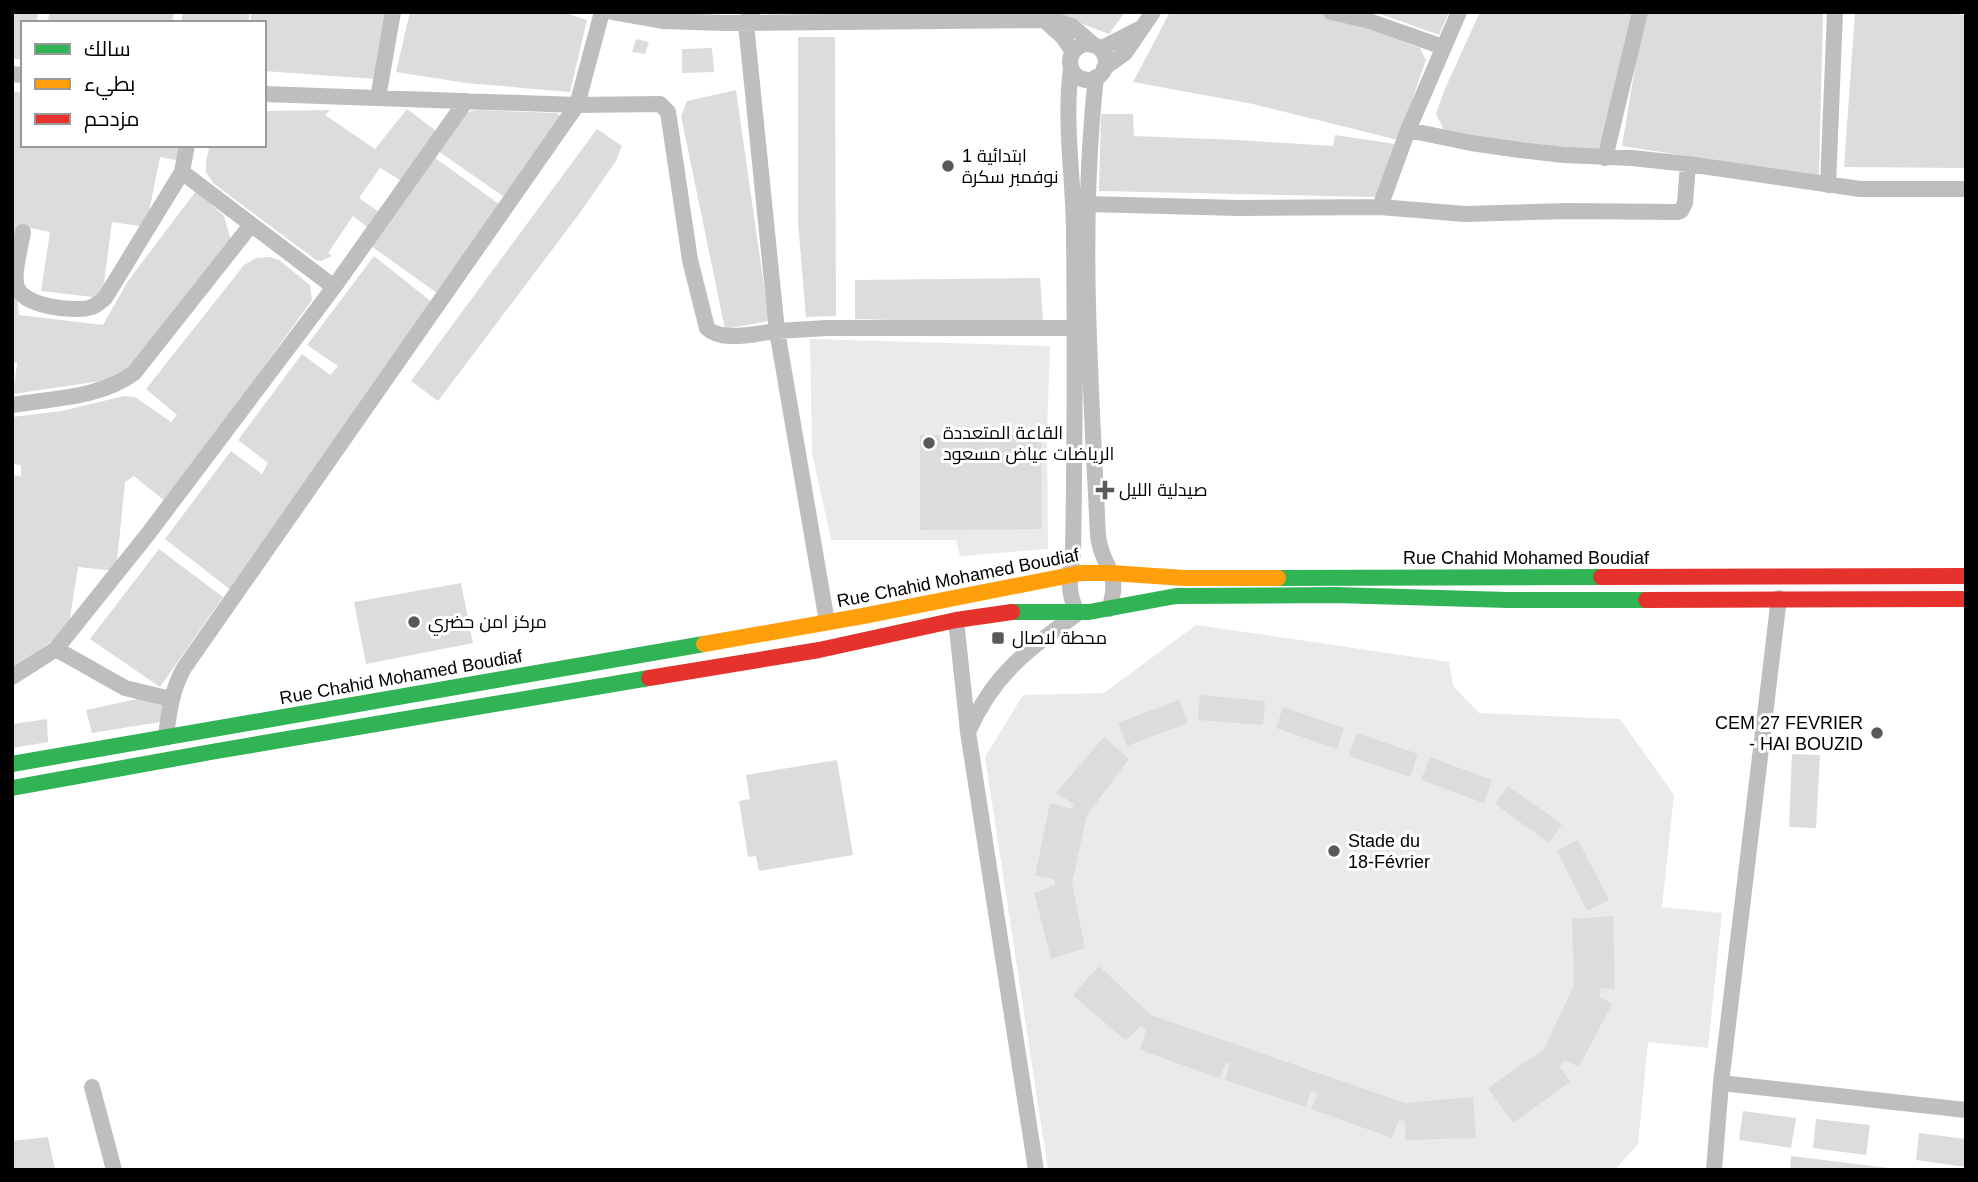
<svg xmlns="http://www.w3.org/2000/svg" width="1978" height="1182" viewBox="0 0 1978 1182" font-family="Helvetica,Cairo,sans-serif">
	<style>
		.green { fill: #eaeaea }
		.building { fill: #dcdcdc }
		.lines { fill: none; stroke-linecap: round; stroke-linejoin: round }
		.street { stroke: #bebebe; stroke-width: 16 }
		.fast { stroke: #30b455; stroke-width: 16 }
		.slow { stroke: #ff9f0a; stroke-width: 16 }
		.jam { stroke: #e5322d; stroke-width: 16 }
		.poi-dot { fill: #595959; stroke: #fff; stroke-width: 2.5 }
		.labels { text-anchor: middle; stroke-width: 6; stroke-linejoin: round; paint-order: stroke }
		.poi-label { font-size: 18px; fill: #000; stroke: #fff; text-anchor: start }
		.street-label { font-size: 18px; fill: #000; stroke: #fff }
	</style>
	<rect width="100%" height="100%" fill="#fff"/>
	<path class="green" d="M 810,339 L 1050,346 L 1047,434 L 1048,549 L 960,556 L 956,540 L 831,540 L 812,453 Z
		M 1196,625 L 1449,662 L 1453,686 L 1479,713 L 1620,719 L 1674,795 L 1662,907 L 1722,913 L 1708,1048 L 1648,1042 L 1638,1144 L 1615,1170 L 1048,1170 L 985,757 L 1023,695 L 1104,693 Z"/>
	<path class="building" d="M 12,12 L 39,12 L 36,23 L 23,23 L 23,59 L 12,59 Z
		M 50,12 L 174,12 L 172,23 L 47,23 Z
		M 183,12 L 250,12 L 248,23 L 181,23 Z
		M 251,12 L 386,12 L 375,79 L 264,71 L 264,23 L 250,23 Z
		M 410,12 L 563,12 L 587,20 L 570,92 L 466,83 L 396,72 Z
		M 1051,12 L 1125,12 L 1109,34 Z
		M 1170,12 L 1321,12 L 1420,48 L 1426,60 L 1398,140 L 1253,104 L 1133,82 Z
		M 1375,12 L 1449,12 L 1439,35 Z
		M 1480,12 L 1635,12 L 1598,152 L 1467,137 L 1444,130 L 1436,114 L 1444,91 Z
		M 1648,12 L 1823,12 L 1819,176 L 1622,146 L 1638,49 Z
		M 1855,12 L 1936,12 L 1966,15 L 1966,168 L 1844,167 Z
		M 798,37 L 835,37 L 836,316 L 806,317 L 798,223 Z
		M 636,39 L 649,42 L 645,54 L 632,52 Z
		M 712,48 L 714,72 L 682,73 L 682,49 Z
		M 736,90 L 769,321 L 725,329 L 681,116 L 687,101 Z
		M 12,91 L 23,93 L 23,145 L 183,145 L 180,161 L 160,157 L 146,227 L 112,222 L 102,298 L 41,291 L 50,232 L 21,226 L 12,275 Z
		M 407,109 L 439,133 L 402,181 L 380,168 L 359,198 L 379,212 L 367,227 L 353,216 L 328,253 L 332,256 L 321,261 L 316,260 L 213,183 L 206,172 L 206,161 L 210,145 L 264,145 L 264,111 L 330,110 L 325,115 L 375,149 Z
		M 475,110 L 556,113 L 566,119 L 507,199 L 438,151 L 466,113 Z
		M 1101,114 L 1133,114 L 1134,136 L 1238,140 L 1333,146 L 1335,135 L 1395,144 L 1378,197 L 1099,191 Z
		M 597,129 L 622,146 L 616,161 L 579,214 L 438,401 L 411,381 Z
		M 434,157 L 503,207 L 437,293 L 371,246 Z
		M 196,191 L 224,216 L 231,240 L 128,377 L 13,394 L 17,363 L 12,363 L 12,293 L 17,294 L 19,315 L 103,325 L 128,281 Z
		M 374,256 L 433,303 L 232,591 L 165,539 L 231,451 L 262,474 L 268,463 L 238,440 L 302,354 L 330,375 L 338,366 L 307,345 Z
		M 270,257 L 279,260 L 310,285 L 312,300 L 166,502 L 134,476 L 125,482 L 116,571 L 78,567 L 68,630 L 12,669 L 12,475 L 21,476 L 21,465 L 12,464 L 12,417 L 62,411 L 124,396 L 135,397 L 171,422 L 177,415 L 146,389 L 244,265 L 256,258 Z
		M 1040,278 L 1043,321 L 965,322 L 855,319 L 855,280 Z
		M 1041,434 L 1042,529 L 920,530 L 920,435 Z
		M 159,549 L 223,597 L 160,687 L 90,639 Z
		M 461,583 L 473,643 L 366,664 L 354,602 Z
		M 1200,695 L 1265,701 L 1263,725 L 1198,720 Z
		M 141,698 L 164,702 L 166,721 L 92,733 L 86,710 Z
		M 1179,700 L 1188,723 L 1127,746 L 1118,723 Z
		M 1283,707 L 1344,728 L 1337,749 L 1276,728 Z
		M 47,719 L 48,742 L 12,748 L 12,724 Z
		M 1357,733 L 1418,754 L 1410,777 L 1349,756 Z
		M 1104,737 L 1129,759 L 1087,815 L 1072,883 L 1085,948 L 1051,959 L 1034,893 L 1055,885 L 1054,879 L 1035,876 L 1050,803 L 1072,809 L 1074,804 L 1056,793 Z
		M 1792,754 L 1820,755 L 1816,828 L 1789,827 Z
		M 1430,757 L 1492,780 L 1484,803 L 1421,780 Z
		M 837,760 L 853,855 L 759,871 L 756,856 L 748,857 L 739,801 L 750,799 L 746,775 Z
		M 1508,786 L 1562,824 L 1549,843 L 1495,804 Z
		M 1578,840 L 1609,900 L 1587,911 L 1557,851 Z
		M 1613,916 L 1615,989 L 1601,988 L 1599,996 L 1612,1004 L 1579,1067 L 1565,1060 L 1560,1067 L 1570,1082 L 1513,1123 L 1488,1088 L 1544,1049 L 1574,985 L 1572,919 Z
		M 1099,966 L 1151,1015 L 1405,1103 L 1473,1097 L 1476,1138 L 1405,1140 L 1405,1121 L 1399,1120 L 1392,1138 L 1311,1109 L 1318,1094 L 1311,1091 L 1306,1107 L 1225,1080 L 1230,1064 L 1226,1062 L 1219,1078 L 1140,1050 L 1146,1030 L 1141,1025 L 1126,1041 L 1073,995 Z
		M 1743,1111 L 1796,1118 L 1791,1148 L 1739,1140 Z
		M 1816,1119 L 1870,1125 L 1866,1155 L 1813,1148 Z
		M 1919,1133 L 1966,1139 L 1966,1167 L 1916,1160 Z
		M 48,1137 L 55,1170 L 12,1170 L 12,1141 Z
		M 1791,1156 L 1889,1168 L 1889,1170 L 1790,1170 Z"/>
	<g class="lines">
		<path class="street" d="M 613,12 L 664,21 L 725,23 L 1054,20 L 1072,26 L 1095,46
			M 1331,12 L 1366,20 L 1443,47
			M 1043,19 L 1063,37 L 1073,52
			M1070 62a18 18 0 1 1 36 0a18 18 0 1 1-36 0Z
			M 1100,49 L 1141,28
			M 1104,68 L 1125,53 L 1153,12
			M 12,74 L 23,75
			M 1096,77 C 1079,229 1091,384 1098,536 C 1102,569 1122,571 1109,609
			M 264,94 L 577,105 L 660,104 L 668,112 L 690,260 L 707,328 C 722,343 757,333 777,331 L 746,24 L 752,12
			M 378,98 L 393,12
			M 1408,130 L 1471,143 L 1520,150 L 1564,155 L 1632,158 L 1688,164 L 1860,189 L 1966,189
			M 1605,158 L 1640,12
			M 182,172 L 334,287
			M 1828,185 L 1835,12
			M 1088,204 L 1239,208 L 1380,207 L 1465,214 L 1567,211 L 1677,212 L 1681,211 L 1685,203 L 1688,164
			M 1380,207 L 1408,130 L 1459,12
			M 23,232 C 21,246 12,275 17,287 C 23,306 74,313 92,307 C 97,305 101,301 105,298 L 182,172 L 187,145
			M 12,405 C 53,398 100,398 134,373 L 251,225
			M 956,620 L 968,732 L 1036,1170
			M 827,622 L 777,331 L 827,328 L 1075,328
			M 56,649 L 125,688 L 171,699
			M 12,677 L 56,649 L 148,534 L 334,287 L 466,101
			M 968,732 C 994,673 1028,650 1078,613 C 1066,593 1070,575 1073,553 C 1075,445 1075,336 1074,228 C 1073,175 1064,121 1071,69
			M 166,736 C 169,712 172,689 184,668 L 577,105 L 602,12
			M 1721,1083 L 1966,1110
			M 92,1087 L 114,1170
			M 1714,1170 L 1721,1083 L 1779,598"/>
		<path class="fast" d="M 1278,578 L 1601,577
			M 1012,612 L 1089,612 L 1176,596 L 1335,595 L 1508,600 L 1646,600
			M 12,764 L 704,644
			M 12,788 L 211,752 L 649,678"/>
		<path class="slow" d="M 704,644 L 863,616 L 1081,573 L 1111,573 L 1184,578 L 1278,578"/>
		<path class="jam" d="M 1601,577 L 1966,576
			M 1646,600 L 1966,599
			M 649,678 L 819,650 L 956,620 L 1012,612"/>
	</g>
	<g class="poi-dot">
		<circle cx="948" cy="166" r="7"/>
		<circle cx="929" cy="443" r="7"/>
		<path d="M1101.5 479.5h7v7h7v7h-7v7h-7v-7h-7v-7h7z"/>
		<circle cx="414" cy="622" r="7"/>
		<rect x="991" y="631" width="14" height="14" rx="3.5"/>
		<circle cx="1877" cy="733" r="7"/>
		<circle cx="1334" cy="851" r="7"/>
	</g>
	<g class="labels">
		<g class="poi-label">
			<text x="962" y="162">ابتدائية 1<tspan x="962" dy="21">نوفمبر سكرة</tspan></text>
			<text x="943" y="439">القاعة المتعددة<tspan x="943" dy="21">الرياضات عياض مسعود</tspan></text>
			<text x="1119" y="496">صيدلية الليل</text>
			<text x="428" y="628">مركز امن حضري</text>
			<text x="1012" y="644">محطة لاصال</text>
			<text x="1863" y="729" text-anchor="end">CEM 27 FEVRIER<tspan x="1863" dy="21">- HAI BOUZID</tspan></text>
			<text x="1348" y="847">Stade du<tspan x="1348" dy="21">18-Février</tspan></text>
		</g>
		<g class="street-label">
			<text x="1526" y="564">Rue Chahid Mohamed Boudiaf</text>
			<text transform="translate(958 578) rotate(-11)" y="6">Rue Chahid Mohamed Boudiaf</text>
			<text transform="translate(401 677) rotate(-10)" y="6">Rue Chahid Mohamed Boudiaf</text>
		</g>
	</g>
	<rect width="1978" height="1182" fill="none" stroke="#000000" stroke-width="28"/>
	<rect x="21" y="21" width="245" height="126" fill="#ffffff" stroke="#999999" stroke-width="2"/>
	<rect x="35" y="44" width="35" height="10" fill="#30b455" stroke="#999999" stroke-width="2"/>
	<text x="84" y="56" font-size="21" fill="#000000">سالك</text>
	<rect x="35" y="79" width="35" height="10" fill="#ff9f0a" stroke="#999999" stroke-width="2"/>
	<text x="84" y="91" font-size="21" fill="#000000">بطيء</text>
	<rect x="35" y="114" width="35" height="10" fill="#e5322d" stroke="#999999" stroke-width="2"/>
	<text x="84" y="126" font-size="21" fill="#000000">مزدحم</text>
</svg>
